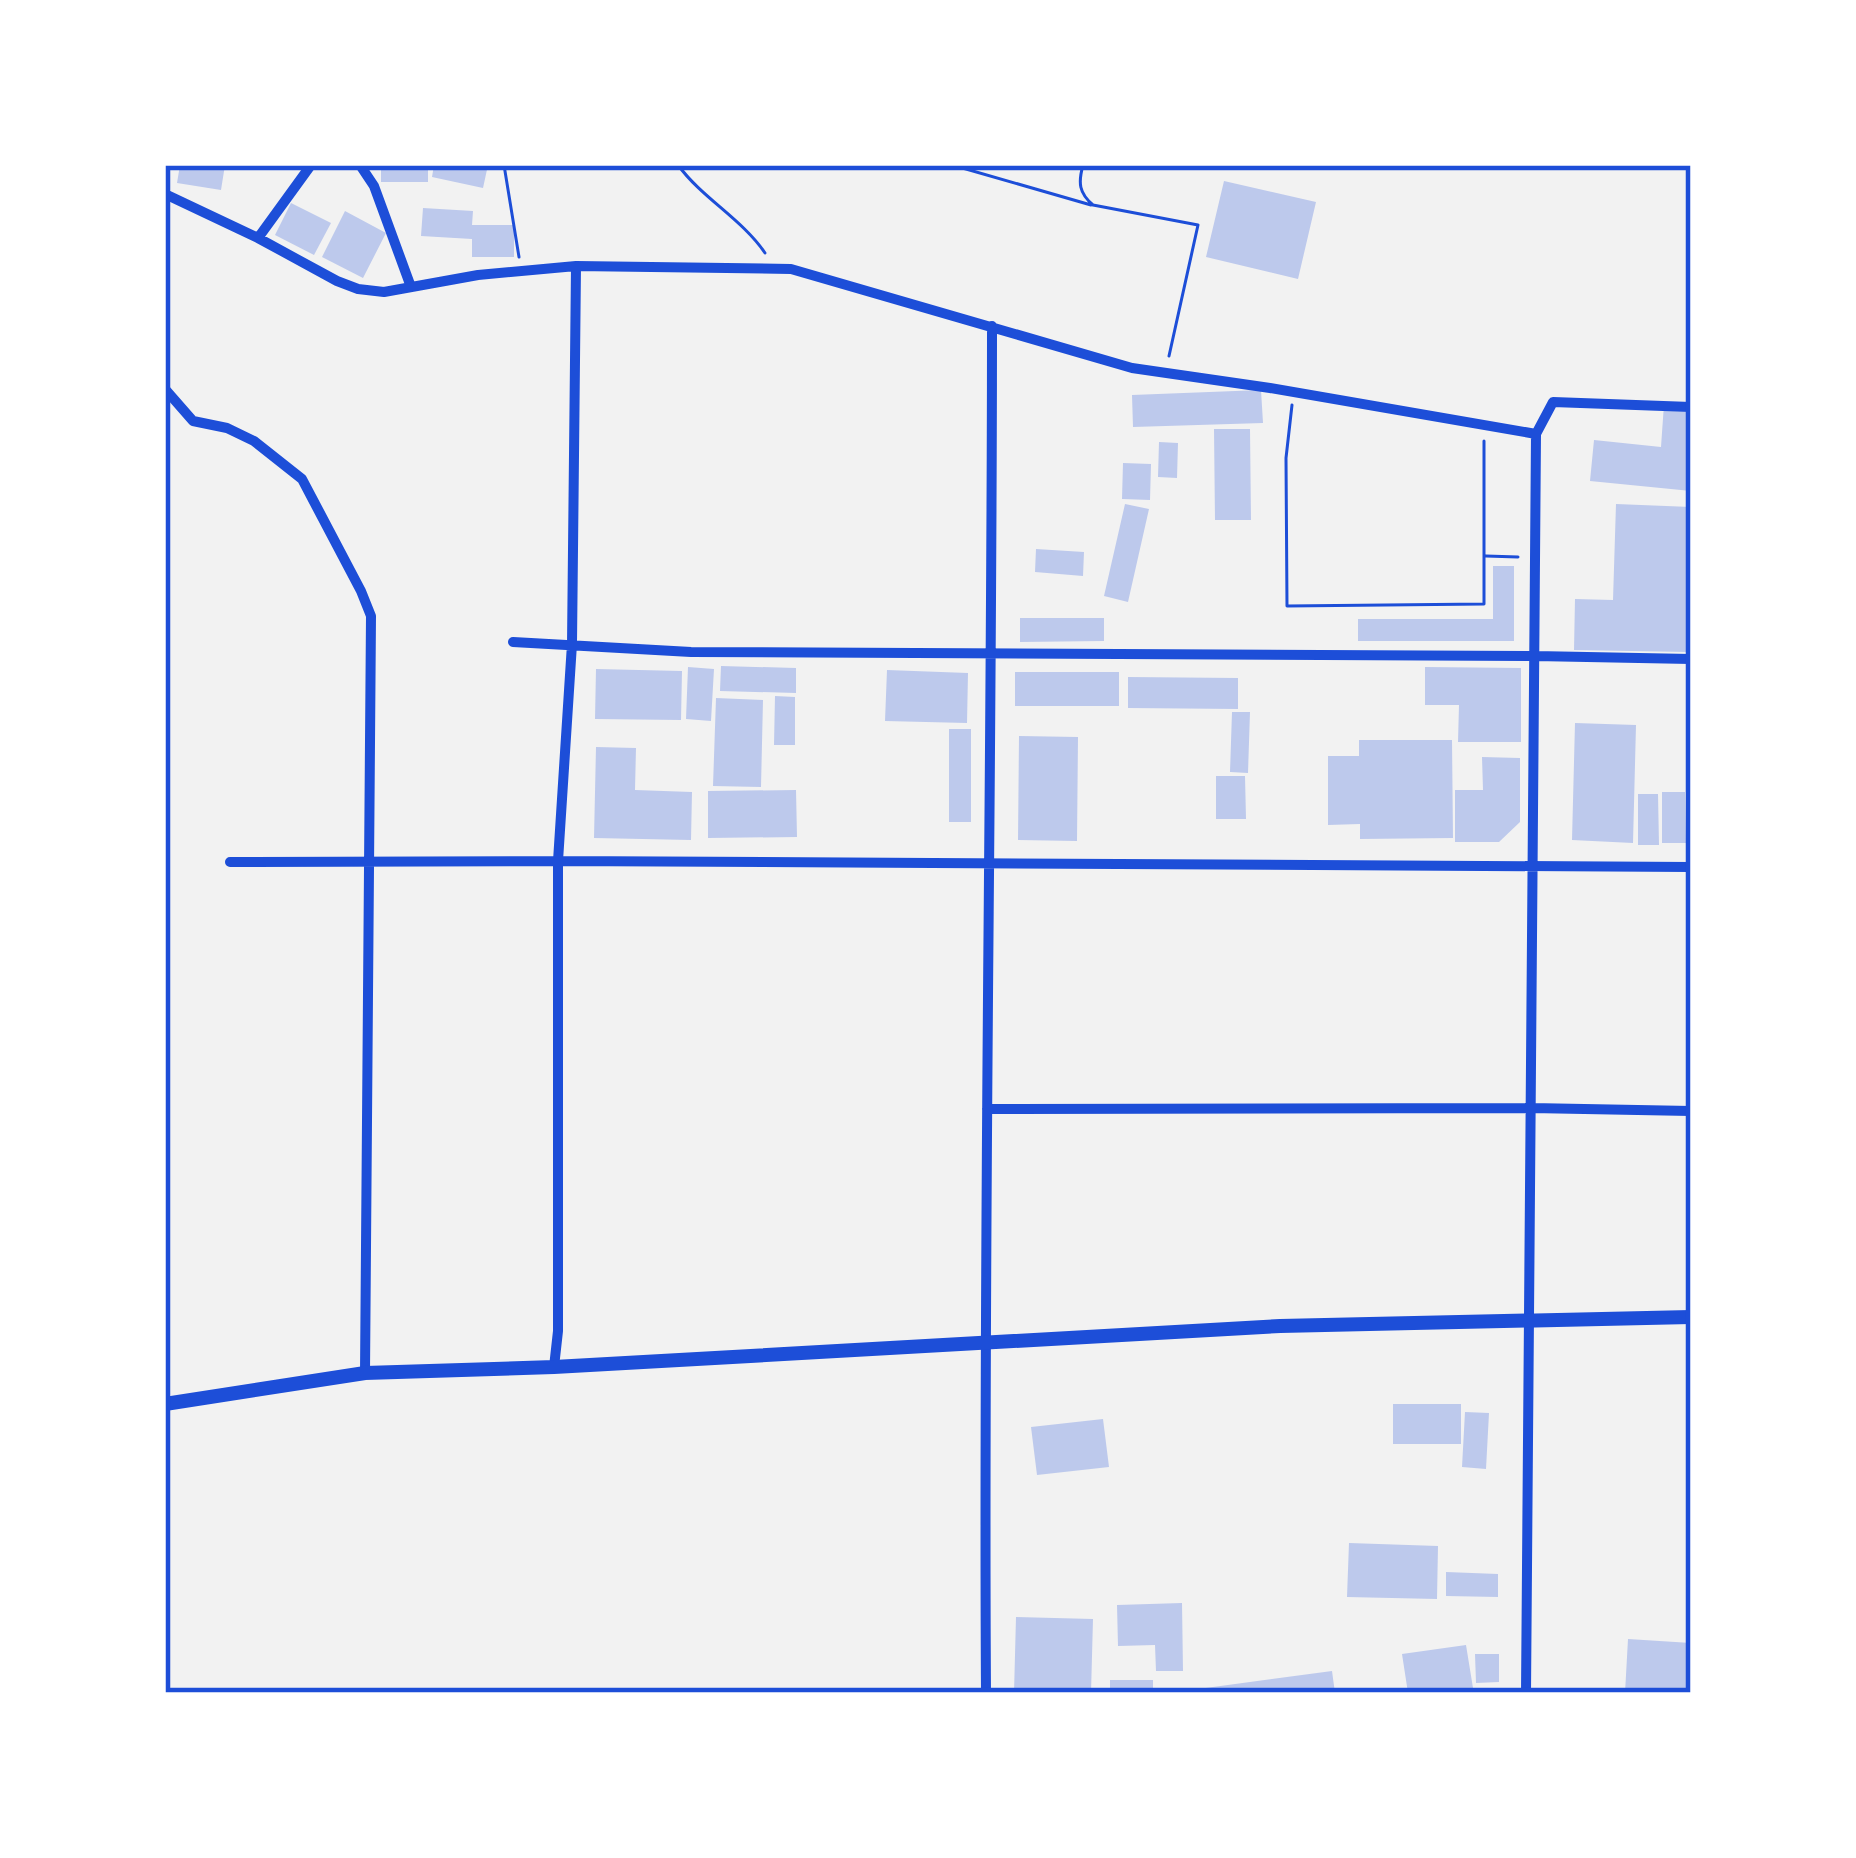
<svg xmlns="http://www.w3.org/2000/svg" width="1856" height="1858" viewBox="0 0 1856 1858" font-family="'Zilla Slab',serif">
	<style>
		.building { fill: #bdc9ec }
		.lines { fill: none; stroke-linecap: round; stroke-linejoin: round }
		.path { stroke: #1d4ed8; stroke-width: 3 }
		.minor { stroke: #1d4ed8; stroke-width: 10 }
		.tertiary { stroke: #1d4ed8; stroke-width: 14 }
		.neatline { fill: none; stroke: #1d4ed8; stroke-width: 4.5 }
	</style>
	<rect width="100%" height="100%" fill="#f2f2f2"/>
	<path class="building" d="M 180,165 L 225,165 L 221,190 L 177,183 Z
		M 381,165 L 428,165 L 428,182 L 381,182 Z
		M 434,165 L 488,165 L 483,188 L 432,177 Z
		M 1224,181 L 1316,202 L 1298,279 L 1206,257 Z
		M 291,203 L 331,223 L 314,255 L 275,235 Z
		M 423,208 L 473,211 L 472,225 L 514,225 L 514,257 L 472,257 L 472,239 L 421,236 Z
		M 345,211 L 386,233 L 363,278 L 322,257 Z
		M 1261,390 L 1263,423 L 1133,427 L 1132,395 Z
		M 1664,404 L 1691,406 L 1691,491 L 1590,481 L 1594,440 L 1661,447 Z
		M 1214,429 L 1250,429 L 1251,520 L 1215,520 Z
		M 1159,442 L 1178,443 L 1177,478 L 1158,477 Z
		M 1123,463 L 1151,464 L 1150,500 L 1122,499 Z
		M 1125,504 L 1149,509 L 1128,602 L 1104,596 Z
		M 1616,504 L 1691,507 L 1688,652 L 1574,650 L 1575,599 L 1613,600 Z
		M 1036,549 L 1084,552 L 1083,576 L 1035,572 Z
		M 1493,566 L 1514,566 L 1514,641 L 1358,641 L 1358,619 L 1493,619 Z
		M 1020,618 L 1104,618 L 1104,641 L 1020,642 Z
		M 721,666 L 796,668 L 796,693 L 720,691 Z
		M 688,667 L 714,669 L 711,721 L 686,719 Z
		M 1425,667 L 1521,668 L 1521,742 L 1458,742 L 1459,705 L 1425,705 Z
		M 596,669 L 682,671 L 681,720 L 595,719 Z
		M 887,670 L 968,673 L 967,723 L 885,721 Z
		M 1015,672 L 1119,672 L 1119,706 L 1015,706 Z
		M 1128,677 L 1238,678 L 1238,709 L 1128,708 Z
		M 775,696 L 795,697 L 795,745 L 774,745 Z
		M 716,698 L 763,700 L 761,787 L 713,786 Z
		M 1232,712 L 1250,712 L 1248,773 L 1230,772 Z
		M 1575,723 L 1636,725 L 1633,843 L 1572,840 Z
		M 949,729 L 971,729 L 971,822 L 949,822 Z
		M 1019,736 L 1078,737 L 1077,841 L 1018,840 Z
		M 1359,740 L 1452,740 L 1453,838 L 1360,839 L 1360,824 L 1328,825 L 1328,756 L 1359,756 Z
		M 596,747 L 636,748 L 635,790 L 692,792 L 691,840 L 594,838 Z
		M 1482,757 L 1520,758 L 1520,822 L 1499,842 L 1455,842 L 1455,790 L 1483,790 Z
		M 1216,776 L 1245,776 L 1246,819 L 1216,819 Z
		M 796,790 L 797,837 L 708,838 L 708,791 Z
		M 1662,792 L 1685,792 L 1686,843 L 1662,843 Z
		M 1638,794 L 1658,794 L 1659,845 L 1638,845 Z
		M 1393,1404 L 1461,1404 L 1461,1444 L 1393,1444 Z
		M 1465,1412 L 1489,1413 L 1486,1469 L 1462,1467 Z
		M 1103,1419 L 1109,1467 L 1037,1475 L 1031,1427 Z
		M 1349,1543 L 1438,1546 L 1437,1599 L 1347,1597 Z
		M 1446,1572 L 1498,1574 L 1498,1597 L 1446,1596 Z
		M 1182,1603 L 1183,1671 L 1156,1671 L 1155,1645 L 1118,1646 L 1117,1605 Z
		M 1016,1617 L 1093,1619 L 1091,1693 L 1014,1693 Z
		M 1628,1639 L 1691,1643 L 1691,1693 L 1625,1693 Z
		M 1466,1645 L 1473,1688 L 1440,1693 L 1408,1693 L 1402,1654 Z
		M 1475,1654 L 1499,1654 L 1499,1682 L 1476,1683 Z
		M 1332,1671 L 1335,1693 L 1192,1693 L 1191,1690 Z
		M 1110,1680 L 1153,1680 L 1153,1693 L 1110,1693 Z"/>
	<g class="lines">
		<path class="path" d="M 504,165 L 519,257
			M 678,165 C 702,198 742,219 765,253
			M 952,165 L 1091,205
			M 1083,165 C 1078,183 1079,193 1093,205 L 1198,225 L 1169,356
			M 1292,405 L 1286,458 L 1287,606 L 1484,604 L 1484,441
			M 1486,556 L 1518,557"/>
		<path class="minor" d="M 360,165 L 374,186 L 411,287
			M 165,194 L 258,238 L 337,281 L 358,289 L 384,292 L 478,275 L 576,266 L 791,269 L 1132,368 L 1270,388 L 1536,434
			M 258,238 L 311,165
			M 165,389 L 193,421 L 227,428 L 254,441 L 302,479 L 361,591 L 371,616 L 365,1373
			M 513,642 L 691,652 L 1535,656 L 1691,659
			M 230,862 L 558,861 L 1691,867
			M 987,1109 L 1531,1108 L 1691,1111
			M 554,1367 L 558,1331 L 558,861 L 572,644 L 576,266
			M 986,1693 C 983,1237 992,782 992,326
			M 1526,1693 L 1536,434 L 1553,402 L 1691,407"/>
		<path class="tertiary" d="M 165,1404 L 365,1373 L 554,1367 L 1280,1326 L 1691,1317"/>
	</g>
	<rect width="1856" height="1858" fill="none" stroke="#ffffff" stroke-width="336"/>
	<rect x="168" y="168" width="1520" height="1522" class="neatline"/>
</svg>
